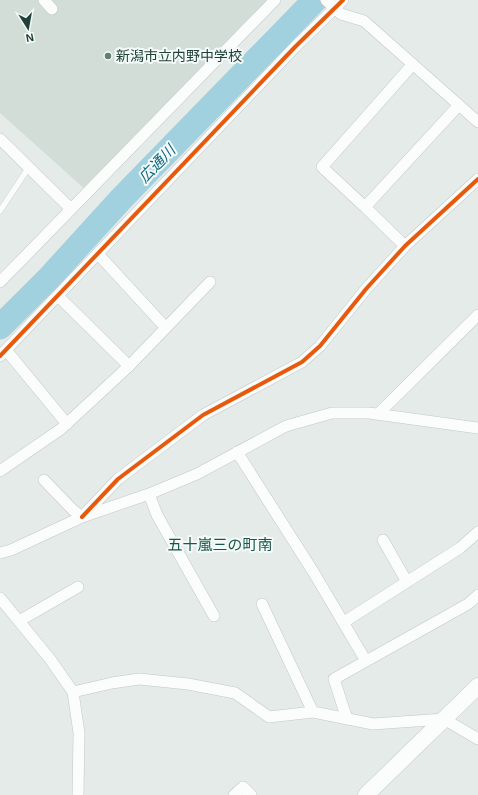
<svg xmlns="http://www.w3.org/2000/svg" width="478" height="795" viewBox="0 0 478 795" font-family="Helvetica,'Noto Sans JP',sans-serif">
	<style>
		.built { fill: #d2ddd8 }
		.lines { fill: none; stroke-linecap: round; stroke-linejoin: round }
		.river { stroke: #a1d0de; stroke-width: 25 }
		.lane-casing { stroke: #c2c8c6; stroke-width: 6 }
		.street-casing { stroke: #c2c8c6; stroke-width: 12 }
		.secondary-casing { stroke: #c0c9c6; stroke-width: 17 }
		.lane { stroke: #fbfcfc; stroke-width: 5.5 }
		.street { stroke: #fbfcfc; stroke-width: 11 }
		.secondary { stroke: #fbfcfc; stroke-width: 16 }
		.cycleway-casing { stroke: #f3faf7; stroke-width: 6 }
		.cycleway { stroke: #e8590c; stroke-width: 4 }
		.poi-dot { fill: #657c77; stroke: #f3faf7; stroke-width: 1.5 }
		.labels { text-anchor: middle; stroke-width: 4; stroke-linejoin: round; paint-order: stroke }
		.poi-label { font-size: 14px; fill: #20413a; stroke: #f3faf7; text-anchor: start }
		.water-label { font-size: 15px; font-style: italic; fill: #136884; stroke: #f3faf7 }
		.neighbourhood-label { font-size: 15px; fill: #19554b; stroke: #f3faf7 }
	</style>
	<rect width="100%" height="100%" fill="#e5ebe8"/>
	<path class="built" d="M 0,0 L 271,0 L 87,191 L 0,113 Z"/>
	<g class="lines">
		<path class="river" d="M 0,327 L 50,277 L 122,198 L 315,0"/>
		<g class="lane-casing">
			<path id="lane" d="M 0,211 L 29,167"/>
		</g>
		<g class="street-casing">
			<path id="street" d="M 44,0 L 52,9
				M 326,0 L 341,14 L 364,21 L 478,122
				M 0,139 L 71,209
				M 365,207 L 459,105
				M 405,246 L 365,207 L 322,167 L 413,64
				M 98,254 L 166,328
				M 0,282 L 275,0
				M 58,296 L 129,366
				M 6,350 L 67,424
				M 0,356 L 295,47 L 343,0
				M 378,414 L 478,315
				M 237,452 L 314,573 L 366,661
				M 0,471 L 61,429 L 129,366 L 210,282
				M 44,480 L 73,510 L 82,517
				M 149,494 L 157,515 L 214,616
				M 82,517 L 118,479 L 203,415 L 302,362 L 320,346 L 366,289 L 405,246 L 478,179
				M 383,540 L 407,582
				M 0,553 L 11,550 L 82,517 L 149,494 L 197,474 L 286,426 L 332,413 L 369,413 L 478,428
				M 0,598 L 50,659 L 73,692 L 79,733 L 78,795
				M 262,604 L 313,712
				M 19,621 L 78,587
				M 344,622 L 460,548 L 478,532
				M 73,692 L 112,683 L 139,679 L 188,684 L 235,693 L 269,717 L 313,712 L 373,724 L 444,719 L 478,739
				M 347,719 L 334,679 L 468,604 L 478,595
				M 234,795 L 243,787 L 251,795"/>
		</g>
		<g class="secondary-casing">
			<path id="secondary" d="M 366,795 L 478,686"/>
		</g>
		<use href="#lane" class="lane"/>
		<use href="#street" class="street"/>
		<use href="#secondary" class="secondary"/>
		<g class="cycleway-casing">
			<path id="cycleway" d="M 0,356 L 295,47 L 343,0
				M 82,517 L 118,479 L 203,415 L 302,362 L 320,346 L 366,289 L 405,246 L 478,179"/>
		</g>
		<use href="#cycleway" class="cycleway"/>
	</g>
	<circle class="poi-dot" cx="108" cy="56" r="4"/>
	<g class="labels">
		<g class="poi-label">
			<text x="116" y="61">新潟市立内野中学校</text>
		</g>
		<g class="water-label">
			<text transform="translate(157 164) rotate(-46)" y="5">広通川</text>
		</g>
		<g class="neighbourhood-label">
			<text x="220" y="550">五十嵐三の町南</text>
		</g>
	</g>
	<g transform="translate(28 28) rotate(169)" stroke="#f3faf7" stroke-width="3" paint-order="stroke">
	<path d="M0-3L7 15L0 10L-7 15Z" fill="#20413a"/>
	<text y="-6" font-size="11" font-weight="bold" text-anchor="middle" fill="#20413a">N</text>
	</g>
</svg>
